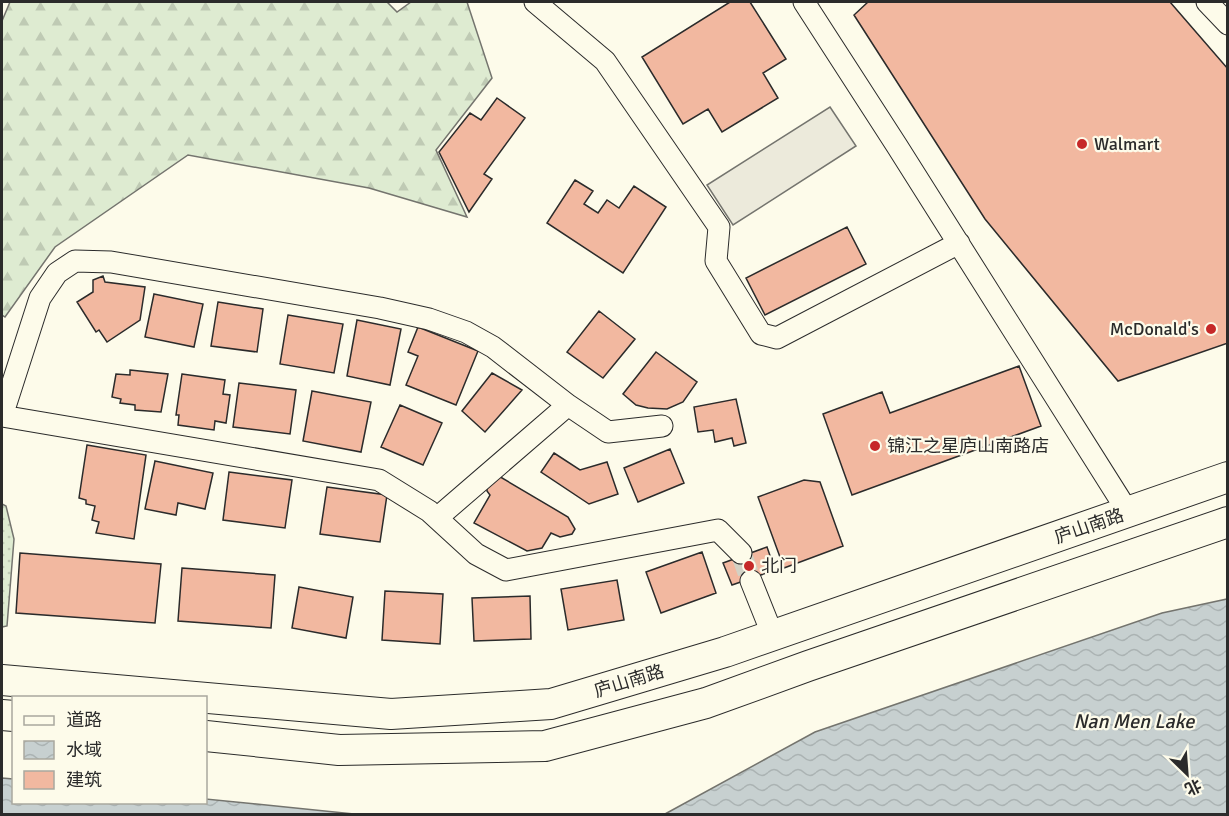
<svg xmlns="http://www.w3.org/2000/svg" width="1229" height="816" viewBox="0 0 1229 816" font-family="Signika,'Noto Sans SC',sans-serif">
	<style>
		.grass { fill: url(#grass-dots); stroke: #74746e; stroke-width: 1.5 }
		.forest { fill: url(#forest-firs); stroke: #74746e; stroke-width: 1.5 }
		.parking { fill: #eceadb; stroke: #74746e; stroke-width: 1.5 }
		.water { fill: url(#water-waves); stroke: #74746e; stroke-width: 1.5 }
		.building { fill: #f2b8a0; stroke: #2b2b2b; stroke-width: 1.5 }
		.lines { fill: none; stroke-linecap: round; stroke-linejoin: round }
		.minor-tunnel { stroke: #d3d1c4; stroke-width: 21; stroke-dasharray: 21 10; stroke-linecap: butt }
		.minor-casing { stroke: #2b2b2b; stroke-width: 23 }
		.secondary-casing { stroke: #2b2b2b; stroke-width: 32 }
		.minor { stroke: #fdfbea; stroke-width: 21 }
		.secondary { stroke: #fdfbea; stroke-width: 30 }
		.poi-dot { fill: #c62828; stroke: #fdfbea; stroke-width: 2 }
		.labels { text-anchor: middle; stroke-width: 4.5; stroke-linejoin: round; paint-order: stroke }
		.poi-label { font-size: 18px; fill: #2b2b2b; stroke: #fdfbea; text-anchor: start }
		.street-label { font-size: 18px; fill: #2b2b2b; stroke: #fdfbea }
		.water-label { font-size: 20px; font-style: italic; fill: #2b2b2b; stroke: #fdfbea }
	</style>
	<defs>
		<pattern id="grass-dots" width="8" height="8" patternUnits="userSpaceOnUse" patternTransform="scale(1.5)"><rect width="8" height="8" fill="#deebd1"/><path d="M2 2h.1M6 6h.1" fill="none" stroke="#bfcab4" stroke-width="1.8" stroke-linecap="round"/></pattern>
		<pattern id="forest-firs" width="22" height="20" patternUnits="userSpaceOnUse" patternTransform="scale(1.5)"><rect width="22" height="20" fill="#deebd1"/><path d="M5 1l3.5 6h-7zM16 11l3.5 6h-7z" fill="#bfcab4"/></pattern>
		<pattern id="water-waves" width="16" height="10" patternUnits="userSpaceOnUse" patternTransform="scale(1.5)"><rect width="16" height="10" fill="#c7d0d0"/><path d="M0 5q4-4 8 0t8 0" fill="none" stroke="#abb3b3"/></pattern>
	</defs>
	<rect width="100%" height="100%" fill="#fdfbea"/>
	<path class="grass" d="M 2,504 L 6,506 L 14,539 L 7,626 L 2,627 Z"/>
	<path class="forest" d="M 10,2 L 387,2 L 397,12 L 411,2 L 467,2 L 492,78 L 436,150 L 467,217 L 369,188 L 188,155 L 55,247 L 5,317 L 2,315 L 2,21 Z"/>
	<path class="parking" d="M 830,107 L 856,146 L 733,225 L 707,185 Z"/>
	<path class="water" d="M 1227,599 L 1227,814 L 665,814 L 815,732 L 1162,613 Z
		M 2,778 L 13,779 L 14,802 L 206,802 L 206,799 L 354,814 L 2,814 Z"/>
	<path class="building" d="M 730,2 L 750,2 L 786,59 L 763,73 L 778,98 L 722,132 L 708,109 L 683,124 L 642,57 Z
		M 868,2 L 1170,2 L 1228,69 L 1228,343 L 1118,381 L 985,219 L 854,15 Z
		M 497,98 L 525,118 L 484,174 L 492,179 L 469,212 L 439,152 L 470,113 L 481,120 Z
		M 575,180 L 593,191 L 584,204 L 598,213 L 607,200 L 619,208 L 634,186 L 666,207 L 623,273 L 547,223 Z
		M 847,227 L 866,264 L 765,315 L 746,278 Z
		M 103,276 L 105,282 L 145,287 L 140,320 L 107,342 L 99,330 L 96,332 L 77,302 L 93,292 L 93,280 Z
		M 154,294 L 203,304 L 194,347 L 145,337 Z
		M 218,302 L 263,309 L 257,352 L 211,346 Z
		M 599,311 L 635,339 L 603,378 L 567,352 Z
		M 288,315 L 343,324 L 334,373 L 280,364 Z
		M 357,320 L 401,329 L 390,385 L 347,376 Z
		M 418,327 L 478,351 L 456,405 L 406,385 L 418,356 L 408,352 Z
		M 656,352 L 697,382 L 683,402 L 667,409 L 648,408 L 636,405 L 623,394 Z
		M 1019,366 L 1041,426 L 852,495 L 823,414 L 882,392 L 890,413 Z
		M 130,370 L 168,374 L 161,412 L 135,410 L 135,405 L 120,403 L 121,399 L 112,397 L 116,374 L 130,375 Z
		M 492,373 L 522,390 L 485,432 L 462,411 Z
		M 182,374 L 225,380 L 223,394 L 230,395 L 226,423 L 215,421 L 214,430 L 178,425 L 179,415 L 176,415 Z
		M 239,383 L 296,390 L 290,434 L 233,427 Z
		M 312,391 L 371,402 L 361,452 L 303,441 Z
		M 736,399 L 746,443 L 734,446 L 732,438 L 715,442 L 713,430 L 698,432 L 694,407 Z
		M 400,405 L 442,423 L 423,465 L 381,447 Z
		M 87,445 L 146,455 L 134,539 L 96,533 L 99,522 L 92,520 L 95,506 L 86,504 L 86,500 L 79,498 Z
		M 670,449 L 684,483 L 638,502 L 624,468 Z
		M 554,453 L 580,470 L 607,462 L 618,494 L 589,504 L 541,472 Z
		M 155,461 L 213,473 L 205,509 L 178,503 L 176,515 L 145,509 Z
		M 229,472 L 292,480 L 285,528 L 223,520 Z
		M 497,475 L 568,517 L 575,529 L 572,534 L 560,537 L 551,533 L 542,548 L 527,551 L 474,523 L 490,495 L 487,491 L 487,483 Z
		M 804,480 L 820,482 L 843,546 L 784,568 L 758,497 Z
		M 327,487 L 387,495 L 380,542 L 320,534 Z
		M 767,547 L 775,570 L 732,585 L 723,563 Z
		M 702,552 L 716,593 L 661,613 L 646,572 Z
		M 20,553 L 161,564 L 155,623 L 16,613 Z
		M 182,568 L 275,575 L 271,628 L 178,621 Z
		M 617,580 L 624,620 L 568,630 L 561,589 Z
		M 299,587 L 353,597 L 346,638 L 292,628 Z
		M 385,591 L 443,594 L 440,644 L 382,640 Z
		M 530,596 L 531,639 L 474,641 L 472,598 Z"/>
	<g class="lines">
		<path class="minor-tunnel" d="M 741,553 L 751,581"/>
		<g class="minor-casing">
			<path id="minor" d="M 535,2 L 605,61 L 719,227 L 716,261 L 761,334 L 777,338 L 959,243
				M 804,2 L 897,146 L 1128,512
				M 1207,2 L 1228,24
				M 568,405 L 608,432 L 662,426
				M 2,416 L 40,298 L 57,273 L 75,261 L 111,262 L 380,308 L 429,319 L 466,332 L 493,347 L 568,405 L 437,518
				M 2,416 L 379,480 L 429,511 L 476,554 L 506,570 L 718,530 L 741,553
				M 751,581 L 773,636"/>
		</g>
		<g class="secondary-casing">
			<path id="secondary" d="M 2,680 L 391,714 L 551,704 L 725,652 L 1228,477
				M 2,715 L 14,716
				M 206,736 L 339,750 L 545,746 L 706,703 L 808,666 L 1228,522"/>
		</g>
		<use href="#minor" class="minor"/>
		<use href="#secondary" class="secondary"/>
	</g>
	<g class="poi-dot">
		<circle cx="1082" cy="144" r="6"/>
		<circle cx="1211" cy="329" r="6"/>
		<circle cx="875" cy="446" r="6"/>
		<circle cx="749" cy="566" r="6"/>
	</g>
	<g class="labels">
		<g class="poi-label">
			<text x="1094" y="150">Walmart</text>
			<text x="1199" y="335" text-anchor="end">McDonald's</text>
			<text x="887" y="452">锦江之星庐山南路店</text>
			<text x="761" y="572">北门</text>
		</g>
		<g class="street-label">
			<text transform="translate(1089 526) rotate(-19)" y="6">庐山南路</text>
			<text transform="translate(629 681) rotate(-17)" y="6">庐山南路</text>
		</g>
		<g class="water-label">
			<text x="1134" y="728">Nan Men Lake</text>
		</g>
	</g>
	<rect width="1229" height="816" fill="none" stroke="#2b2b2b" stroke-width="6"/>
	<rect x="12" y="696" width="195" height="108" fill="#fdfbea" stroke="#a9a89e" stroke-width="1.5"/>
	<rect x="24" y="716" width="30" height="9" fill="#fdfbea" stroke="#a9a89e" stroke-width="1.5"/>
	<text x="66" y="726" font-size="18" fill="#2b2b2b">道路</text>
	<rect x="24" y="741" width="30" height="18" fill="url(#water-waves)" stroke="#a9a89e" stroke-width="1.5"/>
	<text x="66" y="756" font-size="18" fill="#2b2b2b">水域</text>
	<rect x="24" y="771" width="30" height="18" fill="#f2b8a0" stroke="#a9a89e" stroke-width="1.5"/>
	<text x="66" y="786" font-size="18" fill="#2b2b2b">建筑</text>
	<g transform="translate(1187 774) rotate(155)" stroke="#fdfbea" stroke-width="4.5" paint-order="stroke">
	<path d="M0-4.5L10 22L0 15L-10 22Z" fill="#2b2b2b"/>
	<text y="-9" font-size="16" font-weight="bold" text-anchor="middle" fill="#2b2b2b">北</text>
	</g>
</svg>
